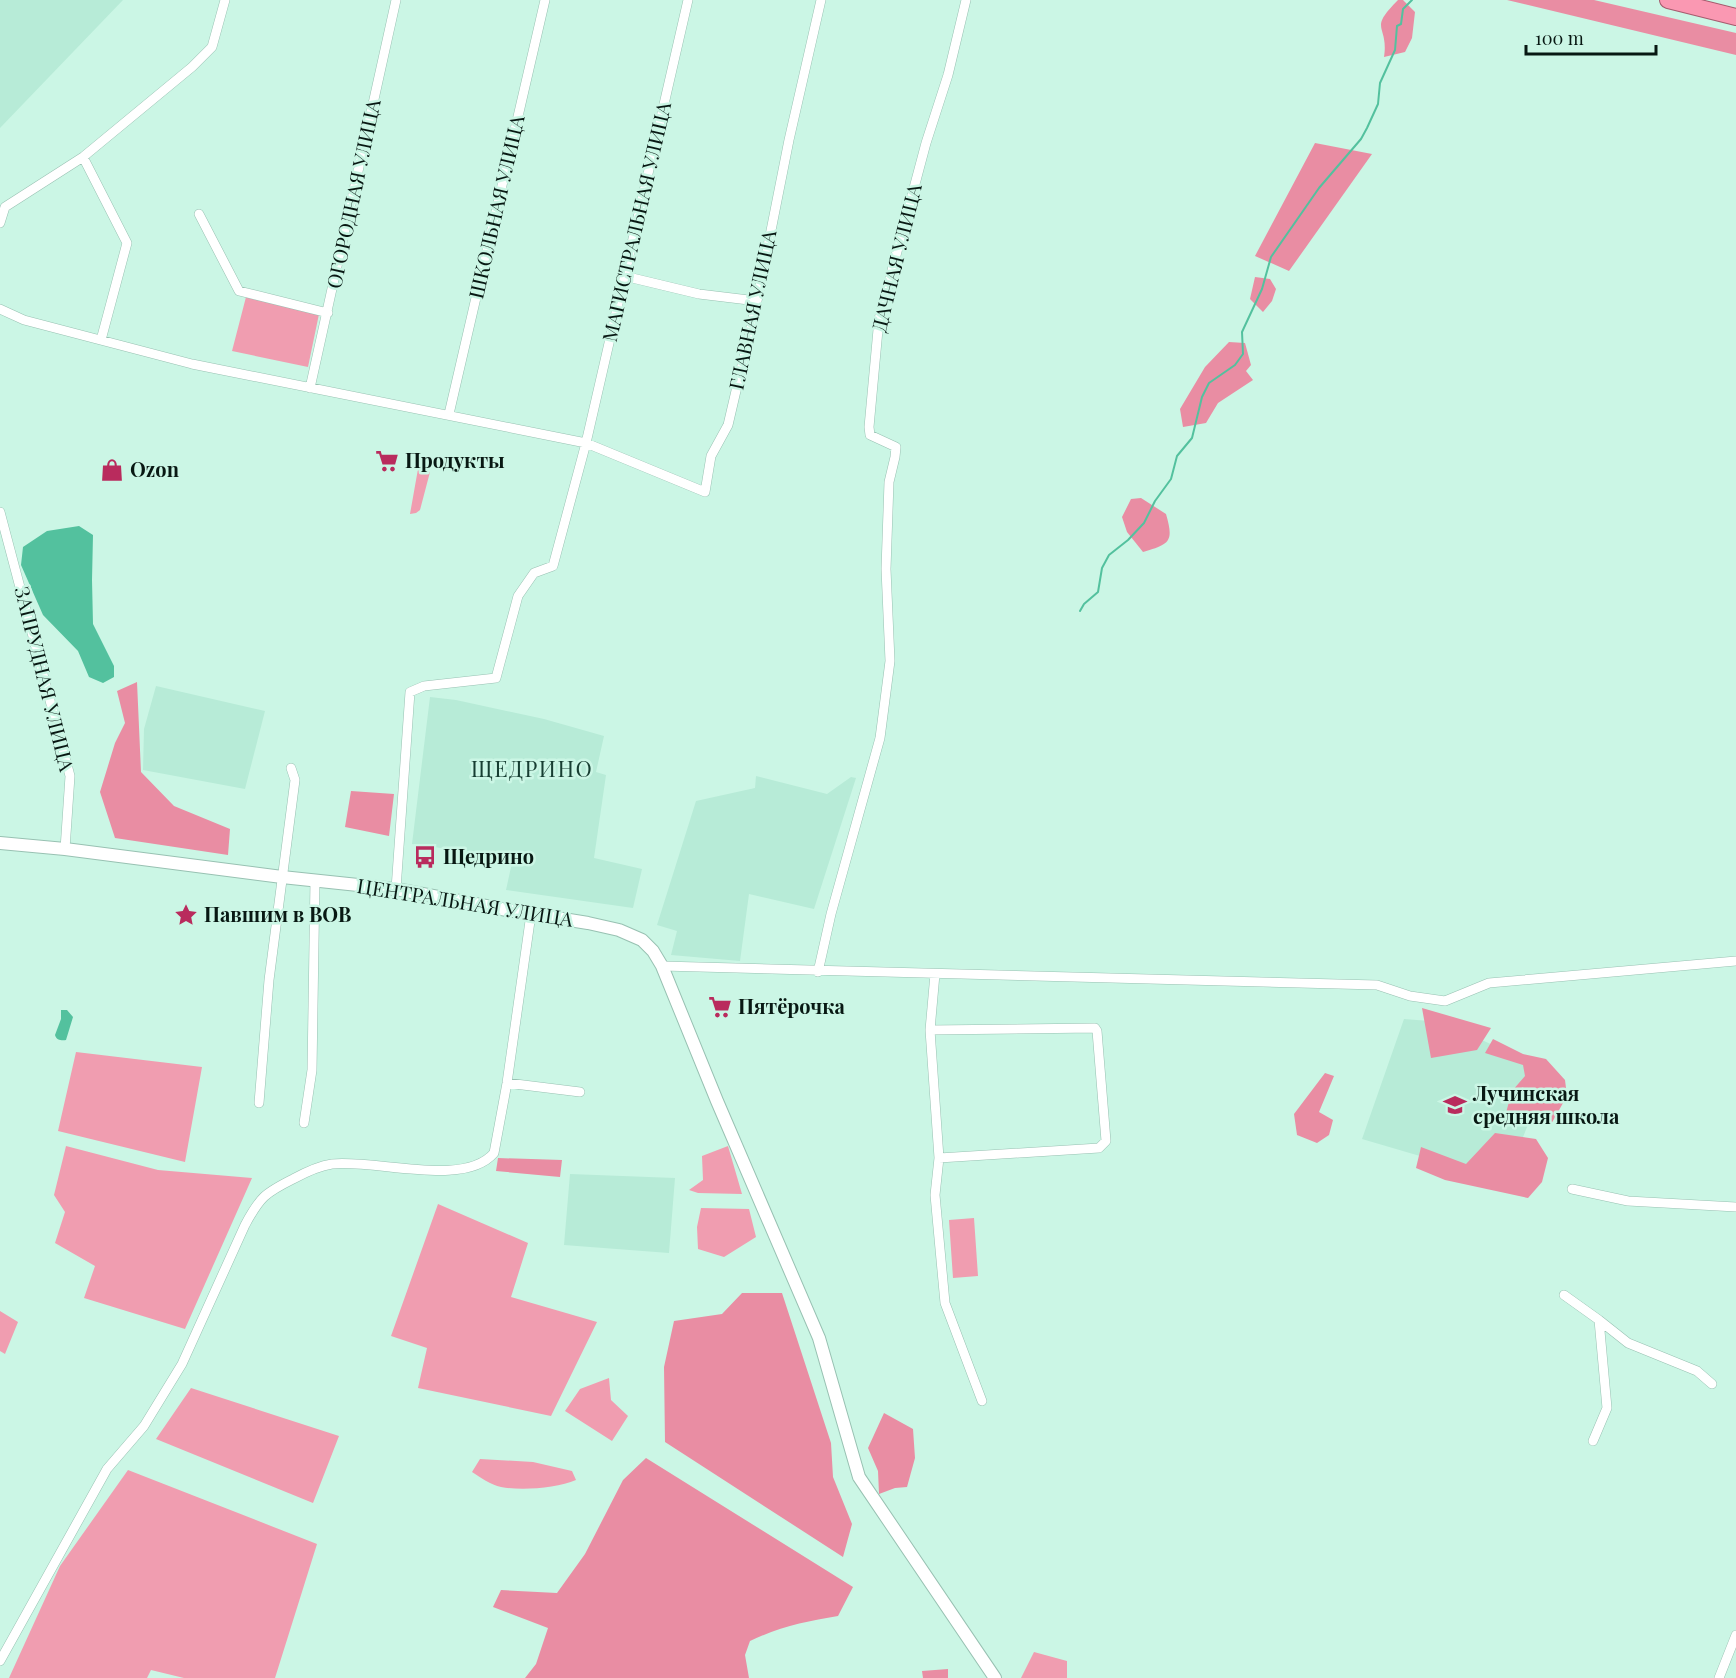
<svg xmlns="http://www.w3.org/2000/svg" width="1736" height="1678" viewBox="0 0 1736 1678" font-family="'Playfair Display',serif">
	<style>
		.built { fill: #b7ebd7 }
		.green { fill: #f09db0 }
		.forest { fill: #e98da3 }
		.water { fill: #53c19e }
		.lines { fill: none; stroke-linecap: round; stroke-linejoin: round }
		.stream { stroke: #53c19e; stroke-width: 2 }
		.minor-casing { stroke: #98c1b2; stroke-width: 10 }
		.tertiary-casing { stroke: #98c1b2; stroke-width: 14 }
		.trunk-casing { stroke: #a55a6d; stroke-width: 18 }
		.minor { stroke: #fff; stroke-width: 9 }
		.tertiary { stroke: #fff; stroke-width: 12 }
		.trunk { stroke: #fa98b2; stroke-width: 16 }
		.labels { text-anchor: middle; stroke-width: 5; stroke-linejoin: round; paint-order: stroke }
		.street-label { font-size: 20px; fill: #081813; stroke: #cbf6e5 }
		.poi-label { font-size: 20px; font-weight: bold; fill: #081813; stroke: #cbf6e5; text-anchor: start }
		.quarter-label { font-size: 22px; letter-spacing: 1.5px; fill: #173e32; stroke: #cbf6e5 }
	</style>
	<rect width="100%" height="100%" fill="#cbf6e5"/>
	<path class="built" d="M 0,0 L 123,0 L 0,128 Z
		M 156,686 L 265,711 L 245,789 L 143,770 L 144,729 Z
		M 430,697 L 456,700 L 544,719 L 604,736 L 596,772 L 606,775 L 594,858 L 642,869 L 633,908 L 506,890 L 513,858 L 412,844 Z
		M 756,776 L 827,794 L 851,777 L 856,778 L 814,909 L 749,894 L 740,961 L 671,955 L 677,931 L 657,925 L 696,801 L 755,788 Z
		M 1404,1019 L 1442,1022 L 1550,1071 L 1505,1181 L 1362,1139 Z
		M 570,1174 L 675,1178 L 669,1253 L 564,1245 Z"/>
	<path class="green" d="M 246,297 L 319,314 L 308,367 L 232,351 Z
		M 418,469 L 430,472 L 420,510 L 416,513 L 410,514 Z
		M 76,1052 L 202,1067 L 185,1162 L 58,1131 Z
		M 66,1146 L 158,1170 L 252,1178 L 185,1329 L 84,1298 L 95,1266 L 55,1243 L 65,1212 L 54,1195 Z
		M 728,1146 L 742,1194 L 698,1193 L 689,1190 L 703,1180 L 702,1156 Z
		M 438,1204 L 528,1243 L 511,1297 L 597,1322 L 551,1416 L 418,1388 L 427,1348 L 391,1336 Z
		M 701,1208 L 749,1209 L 756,1237 L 724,1257 L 698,1249 L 697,1227 Z
		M 974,1218 L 978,1276 L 953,1278 L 949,1220 Z
		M 0,1311 L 18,1322 L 5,1354 L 0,1351 Z
		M 609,1378 L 611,1400 L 628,1416 L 612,1441 L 565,1411 L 580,1389 Z
		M 191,1388 L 339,1436 L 313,1503 L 156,1439 Z
		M 480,1459 L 533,1462 L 572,1471 L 576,1480 C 557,1488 522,1491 501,1487 C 491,1485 480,1477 472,1472 Z
		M 128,1470 L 317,1544 L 275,1678 L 184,1678 L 151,1670 L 147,1678 L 9,1678 L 60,1566 Z
		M 1034,1652 L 1067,1661 L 1067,1678 L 1021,1678 Z"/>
	<path class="forest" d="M 1398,0 L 1403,0 L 1415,12 L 1412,38 L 1405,52 L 1384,57 C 1389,24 1367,31 1398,0 Z
		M 1507,0 L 1594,0 L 1736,33 L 1736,55 Z
		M 1315,143 L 1372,154 L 1289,271 L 1255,256 Z
		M 1255,277 L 1270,279 L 1276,289 L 1272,301 L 1263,312 L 1250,299 Z
		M 1229,342 L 1245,343 L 1251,365 L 1246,371 L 1253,380 L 1218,403 L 1206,423 L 1183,427 L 1180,409 L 1205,367 Z
		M 1141,498 L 1166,514 C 1174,542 1170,544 1143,552 L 1127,532 L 1122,517 L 1131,499 Z
		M 137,682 L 141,772 L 174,806 L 230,829 L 228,855 L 115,838 L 100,792 L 115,743 L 125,723 L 117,691 Z
		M 351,791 L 394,794 L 389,836 L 345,827 Z
		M 1422,1008 L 1491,1028 L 1477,1050 L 1431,1058 Z
		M 1493,1039 L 1523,1054 L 1546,1059 L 1565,1080 L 1567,1096 L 1550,1126 L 1504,1120 L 1512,1091 L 1525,1076 L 1523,1065 L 1485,1053 Z
		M 1325,1073 L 1334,1076 L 1319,1112 L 1333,1120 L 1329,1135 L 1317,1143 L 1297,1135 L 1294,1114 Z
		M 1495,1133 L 1536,1139 L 1548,1158 L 1542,1182 L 1528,1198 L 1445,1180 L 1416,1168 L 1421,1147 L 1466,1164 Z
		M 498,1158 L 562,1160 L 560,1177 L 496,1171 Z
		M 742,1293 L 782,1293 L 831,1443 L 833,1477 L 852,1524 L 843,1557 L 665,1442 L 664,1367 L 674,1321 L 722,1314 Z
		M 884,1413 L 913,1429 L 915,1458 L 907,1487 L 895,1488 L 879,1494 L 878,1471 L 868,1448 Z
		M 646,1458 L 853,1587 L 838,1616 C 807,1621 779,1627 750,1641 L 745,1655 L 749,1678 L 525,1678 L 536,1664 L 548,1628 L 493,1607 L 501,1590 L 557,1593 L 585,1554 L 623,1480 Z
		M 948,1669 L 948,1678 L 923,1678 L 922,1671 Z"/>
	<path class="water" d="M 79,526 L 93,535 L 92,580 L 93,624 L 114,666 L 114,677 L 103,683 L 89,677 L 78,651 L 43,615 L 21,565 L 23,547 L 47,531 Z
		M 61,1010 L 67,1010 L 73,1017 L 66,1040 C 62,1041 56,1040 55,1035 L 61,1019 Z"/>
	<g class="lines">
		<path class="stream" d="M 1080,611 L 1084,604 L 1098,592 L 1102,568 L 1109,555 L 1128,540 L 1144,523 L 1155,501 L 1171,479 L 1177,456 L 1192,438 L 1202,397 L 1209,383 L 1235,365 L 1243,354 L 1242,332 L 1262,289 L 1271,257 L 1319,188 L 1361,139 L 1367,128 L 1378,104 L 1380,83 L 1395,50 L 1397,26 L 1401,24 L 1403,9 L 1412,0"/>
		<g class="minor-casing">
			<path id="minor" d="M 83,157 L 127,243 L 101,340
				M 199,214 L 239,291 L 328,313
				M 0,223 L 5,207 L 83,157 L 192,67 L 212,47 L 225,0
				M 624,276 L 699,294 L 757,301
				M 0,309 L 24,320 L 192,364 L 586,443 L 705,492 L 711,456 L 728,425 L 757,301 L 789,140 L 821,0
				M 310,388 L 396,0
				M 449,414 L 545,0
				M 0,512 L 70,776 L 65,849
				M 396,889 L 410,692 L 424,686 L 496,678 L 518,596 L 534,573 L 553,566 L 586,443 L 688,0
				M 662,966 L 1377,985 L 1410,996 L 1445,1001 L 1489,983 L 1736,961
				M 818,972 L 831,914 L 880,738 L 890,661 L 886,569 L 889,482 L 895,457 L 896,447 L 870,435 L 869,427 L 879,319 L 926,143 L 948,75 L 966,0
				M 935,974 L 930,1030 L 939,1158 L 935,1195 L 945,1303 L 982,1401
				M 930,1030 L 1095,1028 L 1097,1031 L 1106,1141 L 1099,1148 L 939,1158
				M 507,1083 L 580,1092
				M 259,1103 L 269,980 L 295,780 L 291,768
				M 304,1123 L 312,1070 L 315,880
				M 1572,1189 L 1628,1201 L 1736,1207
				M 1564,1295 L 1599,1320 L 1607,1408 L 1593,1441
				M 1599,1320 L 1628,1343 L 1697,1371 L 1712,1384
				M 0,1661 L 107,1469 L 144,1426 L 182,1364 L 245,1225 C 260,1197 265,1193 293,1179 C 306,1172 318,1166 332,1164 C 376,1159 464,1188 494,1153 L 507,1083 L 531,914
				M 1719,1678 L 1736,1635"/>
		</g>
		<g class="tertiary-casing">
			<path id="tertiary" d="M 0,843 L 65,849 L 282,877 L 396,889 L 507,910 L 588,923 L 619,930 L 642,940 L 653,951 L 662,966 L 717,1101 L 819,1338 L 859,1477 L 995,1678"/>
		</g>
		<g class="trunk-casing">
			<path id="trunk" d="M 1668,0 L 1736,17"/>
		</g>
		<use href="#minor" class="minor"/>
		<use href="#tertiary" class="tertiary"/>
		<use href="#trunk" class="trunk"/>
	</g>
	<defs>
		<g id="supermarket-bare" transform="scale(1.8)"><path d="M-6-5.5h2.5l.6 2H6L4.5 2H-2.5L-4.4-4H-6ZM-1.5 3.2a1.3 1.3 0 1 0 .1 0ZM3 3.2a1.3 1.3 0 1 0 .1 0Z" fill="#b92b5d" stroke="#cbf6e5" stroke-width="2.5" paint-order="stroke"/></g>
		<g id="shop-bare" transform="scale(1.8)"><path d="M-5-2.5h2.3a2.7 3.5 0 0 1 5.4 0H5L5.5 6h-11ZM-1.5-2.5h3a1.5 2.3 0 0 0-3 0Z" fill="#b92b5d" stroke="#cbf6e5" stroke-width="2.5" paint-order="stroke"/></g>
		<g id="bus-bare" transform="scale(1.8)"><path d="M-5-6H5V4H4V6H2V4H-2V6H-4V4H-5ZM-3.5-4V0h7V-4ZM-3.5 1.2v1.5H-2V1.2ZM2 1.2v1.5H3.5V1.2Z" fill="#b92b5d" stroke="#cbf6e5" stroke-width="2.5" paint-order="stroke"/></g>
		<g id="sight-bare" transform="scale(1.8)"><path d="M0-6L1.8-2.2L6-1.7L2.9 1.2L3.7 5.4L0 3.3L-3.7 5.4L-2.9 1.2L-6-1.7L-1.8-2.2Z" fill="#b92b5d" stroke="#cbf6e5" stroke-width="2.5" paint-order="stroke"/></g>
		<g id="school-bare" transform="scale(1.8)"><path d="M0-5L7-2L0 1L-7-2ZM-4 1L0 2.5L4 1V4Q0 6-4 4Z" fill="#b92b5d" stroke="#cbf6e5" stroke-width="2.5" paint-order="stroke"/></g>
	</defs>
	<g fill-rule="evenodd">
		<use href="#supermarket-bare" x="387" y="461"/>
		<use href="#shop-bare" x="112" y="470"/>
		<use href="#bus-bare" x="425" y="857"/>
		<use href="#sight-bare" x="186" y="915"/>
		<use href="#supermarket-bare" x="720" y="1007"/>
		<use href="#school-bare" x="1455" y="1105"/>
	</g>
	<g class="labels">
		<g class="street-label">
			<text transform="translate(354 194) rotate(-78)" y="7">ОГОРОДНАЯ УЛИЦА</text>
			<text transform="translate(497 207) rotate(-77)" y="7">ШКОЛЬНАЯ УЛИЦА</text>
			<text transform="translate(637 222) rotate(-77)" y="7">МАГИСТРАЛЬНАЯ УЛИЦА</text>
			<text transform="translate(897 258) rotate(-76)" y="7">ДАЧНАЯ УЛИЦА</text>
			<text transform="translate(753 310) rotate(-78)" y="7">ГЛАВНАЯ УЛИЦА</text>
			<text transform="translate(44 679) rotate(76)" y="7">ЗАПРУДНАЯ УЛИЦА</text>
			<text transform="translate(465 903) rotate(9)" y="7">ЦЕНТРАЛЬНАЯ УЛИЦА</text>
		</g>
		<g class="poi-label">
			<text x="405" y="468">Продукты</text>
			<text x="130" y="477">Ozon</text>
			<text x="443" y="864">Щедрино</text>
			<text x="204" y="922">Павшим в ВОВ</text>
			<text x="738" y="1014">Пятёрочка</text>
			<text x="1473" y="1101">Лучинская<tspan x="1473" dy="23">средняя школа</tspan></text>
		</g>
		<g class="quarter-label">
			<text x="532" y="777">ЩЕДРИНО</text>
		</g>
	</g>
	<path d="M1526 45v9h130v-9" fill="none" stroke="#081813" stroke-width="3"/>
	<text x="1535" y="45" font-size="18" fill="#081813" stroke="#cbf6e5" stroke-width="4.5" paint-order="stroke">100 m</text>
</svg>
